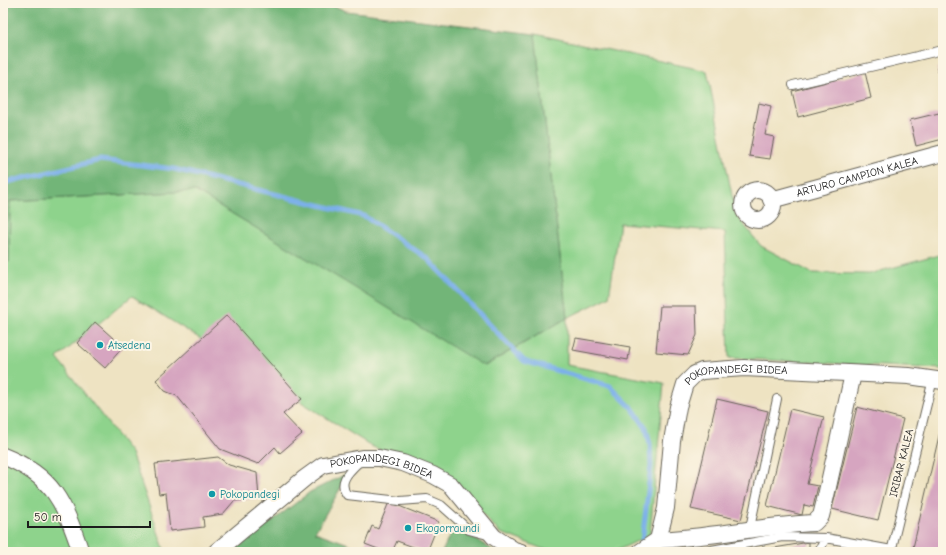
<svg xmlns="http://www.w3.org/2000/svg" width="946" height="555" viewBox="0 0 946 555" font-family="'Comic Neue',sans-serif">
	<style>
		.green { fill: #8ed38c; stroke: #557854 }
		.forest { fill: #72b578; stroke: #47684a }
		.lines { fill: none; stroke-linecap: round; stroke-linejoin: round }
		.stream { stroke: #7cb0ea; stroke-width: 5 }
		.building { fill: #d6a5c0 }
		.service-casing { stroke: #666256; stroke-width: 10 }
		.minor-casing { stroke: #666256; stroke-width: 18 }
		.service { stroke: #fff; stroke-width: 8 }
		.minor { stroke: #fff; stroke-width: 16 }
		.culture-dot { fill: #0f9aa8; stroke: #fcf5e5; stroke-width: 1.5 }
		.labels { text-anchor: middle; stroke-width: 4; stroke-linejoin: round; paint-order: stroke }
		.street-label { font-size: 11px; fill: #1c1c1c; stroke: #fcf5e5 }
		.culture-label { font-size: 11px; fill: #0d838f; stroke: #fcf5e5; text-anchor: start }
	</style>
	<rect width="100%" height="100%" fill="#fcf5e5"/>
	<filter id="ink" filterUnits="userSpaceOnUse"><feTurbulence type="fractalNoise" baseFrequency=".025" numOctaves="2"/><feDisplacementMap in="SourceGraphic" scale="8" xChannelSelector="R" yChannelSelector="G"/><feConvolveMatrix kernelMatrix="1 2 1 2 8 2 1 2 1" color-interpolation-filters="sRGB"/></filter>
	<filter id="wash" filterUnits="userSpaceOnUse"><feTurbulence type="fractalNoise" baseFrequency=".012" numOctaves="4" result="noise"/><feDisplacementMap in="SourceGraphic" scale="16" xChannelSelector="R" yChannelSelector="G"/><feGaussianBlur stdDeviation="0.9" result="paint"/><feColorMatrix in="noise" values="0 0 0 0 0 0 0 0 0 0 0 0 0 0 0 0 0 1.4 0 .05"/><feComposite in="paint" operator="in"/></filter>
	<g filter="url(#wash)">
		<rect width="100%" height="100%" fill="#eee3c2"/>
		<path class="green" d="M 535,34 L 707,71 L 736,215 L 761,246 L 812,273 L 869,274 L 943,254 L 943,369 L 729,358 L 725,232 L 620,223 L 609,297 L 567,318 L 567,365 L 664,383 L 650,535 L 616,551 L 543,549 L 499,532 L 442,471 L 373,447 L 132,296 L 57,358 L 131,453 L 165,552 L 3,552 L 3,260 L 9,262 L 10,201 L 195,191 L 485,366 L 567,318 Z"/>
		<path class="forest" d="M 3,3 L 327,3 L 346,11 L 535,34 L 567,318 L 484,366 L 195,191 L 10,201 L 9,262 L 3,260 Z
			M 350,472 L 315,532 L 371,552 L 232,552 L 310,492 Z
			M 454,526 L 496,552 L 442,552 Z"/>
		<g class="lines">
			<path class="stream" d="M 3,183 L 100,160 L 174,169 L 364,216 L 427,258 L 524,361 L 610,386 L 633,409 L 646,428 L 650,444 L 651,466 L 642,542"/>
		</g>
		<g id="blocks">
			<path class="building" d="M 943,67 L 943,90 L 942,91 L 937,68 Z
				M 865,72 L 871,98 L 798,117 L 792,91 Z
				M 759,103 L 771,106 L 765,135 L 774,137 L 770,159 L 749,156 Z
				M 943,112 L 943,139 L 916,146 L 910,120 Z
				M 660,306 L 696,306 L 697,335 L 688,355 L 656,352 Z
				M 227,315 L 302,399 L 283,414 L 302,434 L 280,453 L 275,447 L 258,464 L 220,449 L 177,396 L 165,391 L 156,380 Z
				M 95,322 L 123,347 L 105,368 L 77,343 Z
				M 576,338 L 630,347 L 628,360 L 573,350 Z
				M 717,399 L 768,411 L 741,520 L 691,509 Z
				M 857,407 L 903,419 L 878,520 L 832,509 Z
				M 790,409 L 824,417 L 807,484 L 818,486 L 813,507 L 804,505 L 802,515 L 767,506 Z
				M 943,423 L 943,552 L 912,552 L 942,423 Z
				M 218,457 L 229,465 L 257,473 L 259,498 L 234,501 L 223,514 L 203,517 L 204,527 L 170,531 L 166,493 L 159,494 L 155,464 Z
				M 389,502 L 439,522 L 427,552 L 397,541 L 392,552 L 386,552 L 365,544 L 372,526 L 378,529 Z
				M 809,542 L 809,552 L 758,552 L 763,550 Z"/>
		</g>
	</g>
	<g filter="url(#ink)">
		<use href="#blocks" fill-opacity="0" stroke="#666256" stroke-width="1"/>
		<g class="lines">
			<g class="service-casing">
				<path id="service" d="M 793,85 L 943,50
					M 360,461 C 350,471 337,481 347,495 L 400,501 L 427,499 L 441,505 L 469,530 L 491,536
					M 750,528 L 777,399
					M 701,552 L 782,537 L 826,538 L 892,550
					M 818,552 L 826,538
					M 891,552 L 933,379"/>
			</g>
			<g class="minor-casing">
				<g id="minor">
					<circle cx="758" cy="205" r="15"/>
					<path id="s1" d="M 771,200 L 943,153"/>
					<path d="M 3,456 C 54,476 64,503 81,552"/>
					<path d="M 658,540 C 710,537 761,526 814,523 L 821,516 L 826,496 L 853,374"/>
					<path id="s2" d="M 216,552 L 305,478 L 323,465 L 362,458 L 379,458 L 403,463 L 433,475 L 451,485 L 494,537 L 514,550 L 521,552"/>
					<path id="s3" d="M 640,552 L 658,540 L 666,508 L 672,441 L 678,407 L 685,384 L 695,374 L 702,371 L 744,368 L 909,376 L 943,381"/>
				</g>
			</g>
			<use href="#service" class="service"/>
			<use href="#minor" class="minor"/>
		</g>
	</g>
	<g class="culture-dot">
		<circle cx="100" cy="345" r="4"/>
		<circle cx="212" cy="494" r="4"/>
		<circle cx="408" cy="528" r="4"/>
	</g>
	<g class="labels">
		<g class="street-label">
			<text dy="4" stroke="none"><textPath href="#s1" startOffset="89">ARTURO CAMPION KALEA</textPath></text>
			<text dy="4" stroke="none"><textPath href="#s3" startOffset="235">POKOPANDEGI BIDEA</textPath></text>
			<text transform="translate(901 463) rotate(-76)" y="4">IRIBAR KALEA</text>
			<text dy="4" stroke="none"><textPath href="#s2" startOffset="198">POKOPANDEGI BIDEA</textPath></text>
		</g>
		<g class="culture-label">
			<text x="108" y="349">Atsedena</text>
			<text x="220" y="498">Pokopandegi</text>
			<text x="416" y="532">Ekogorraundi</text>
		</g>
	</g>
	<rect width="946" height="555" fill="none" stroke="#fcf5e5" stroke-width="16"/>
	<path d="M28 521v6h122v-6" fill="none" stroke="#1c1c1c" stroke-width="2"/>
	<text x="34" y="521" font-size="12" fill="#1c1c1c" stroke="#fcf5e5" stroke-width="3" paint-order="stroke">50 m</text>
</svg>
